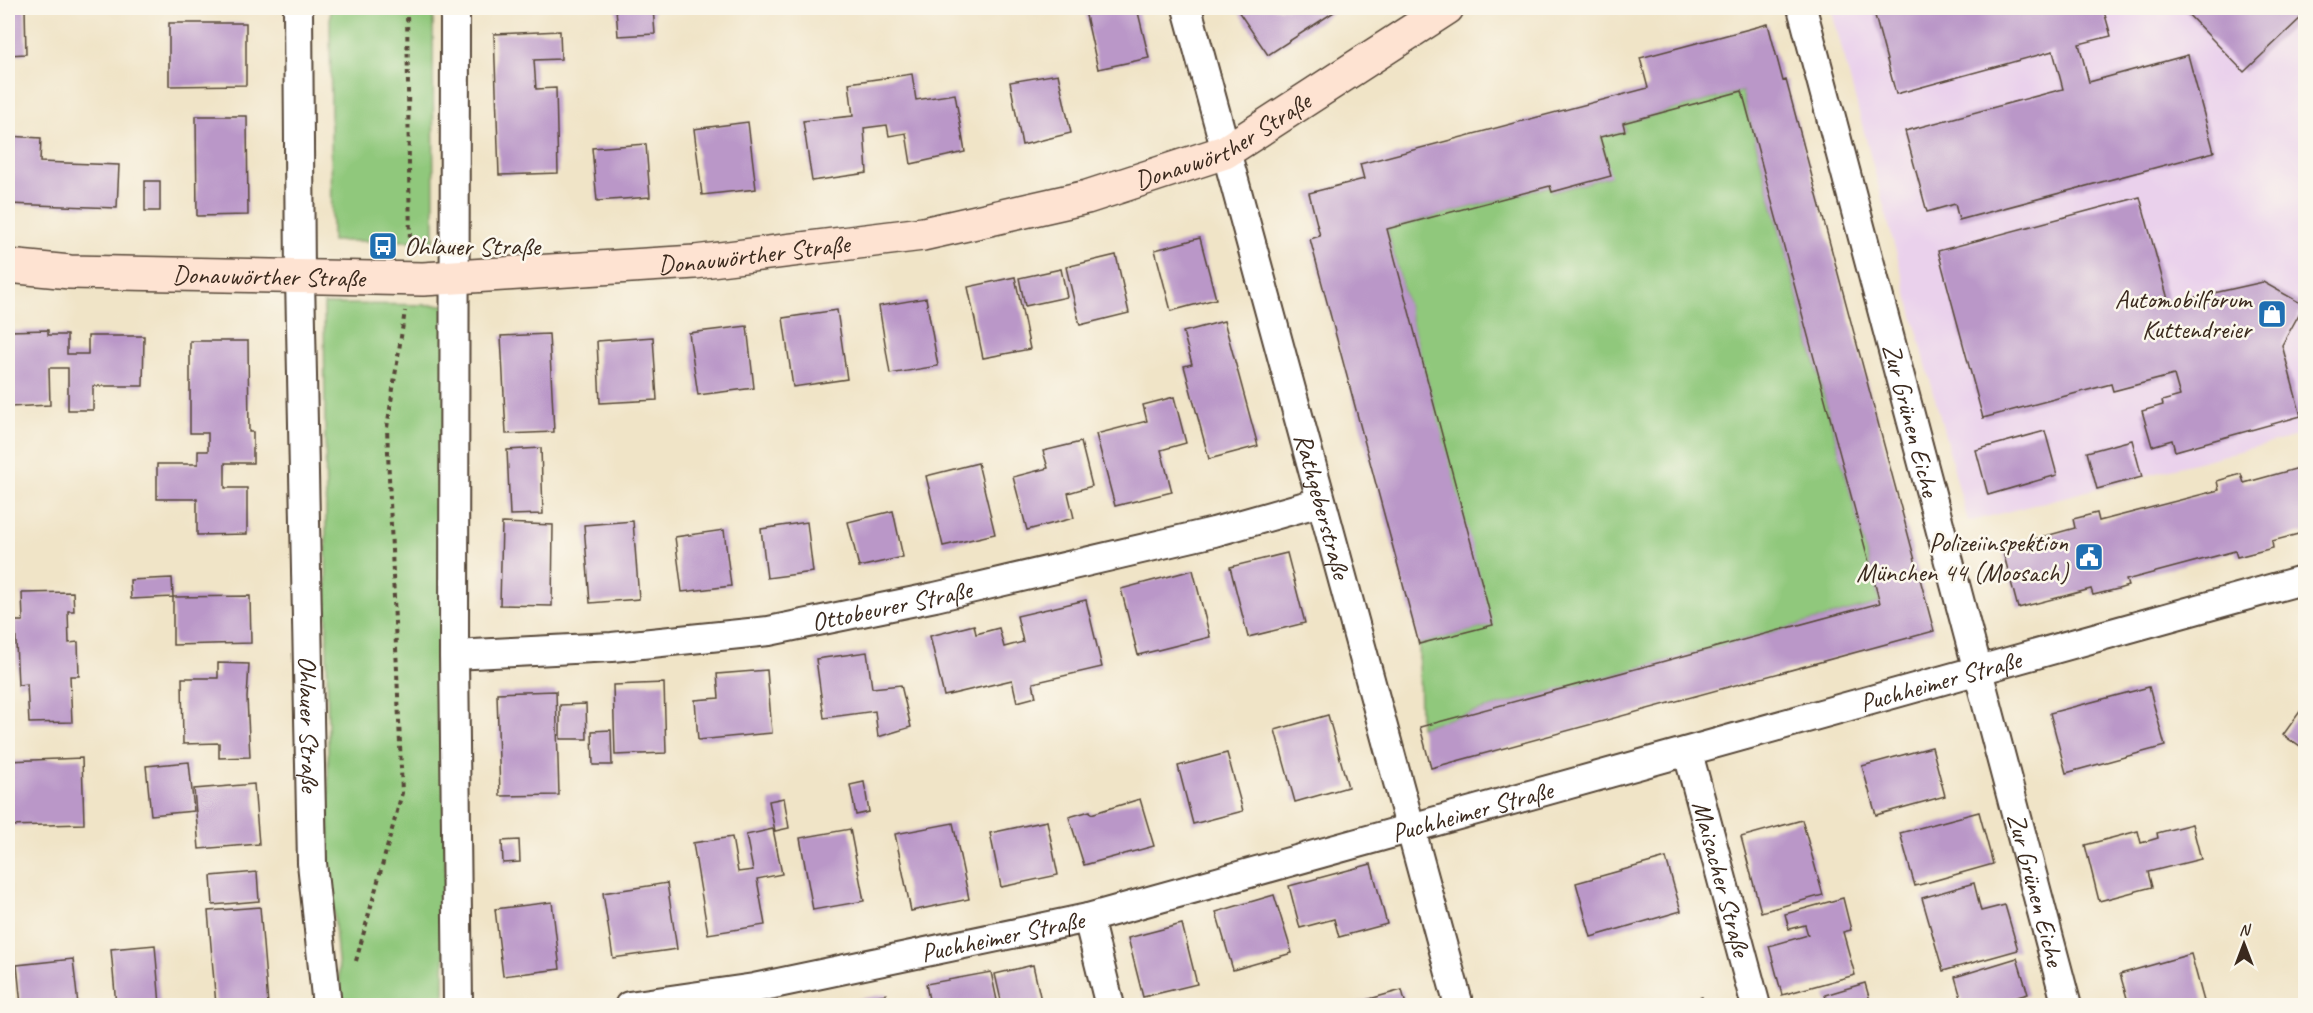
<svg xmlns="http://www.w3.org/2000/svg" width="2313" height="1013" viewBox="0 0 2313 1013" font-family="Caveat,sans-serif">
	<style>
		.built { fill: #ead1ec }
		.green { fill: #90c87b; stroke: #66794c; stroke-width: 1.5 }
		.building { fill: #ba97c8 }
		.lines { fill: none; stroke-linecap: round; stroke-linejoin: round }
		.street-casing { stroke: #564637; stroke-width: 32 }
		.secondary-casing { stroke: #564637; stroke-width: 36 }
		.path { stroke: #564637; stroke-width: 4; stroke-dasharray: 4.5 4.5; stroke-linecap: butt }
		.street { stroke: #fff; stroke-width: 28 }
		.secondary { stroke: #fee3d2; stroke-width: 33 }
		.labels { text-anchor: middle; stroke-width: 5; stroke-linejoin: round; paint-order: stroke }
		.street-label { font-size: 26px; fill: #3b2a1e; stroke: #fbf7ec }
		.poi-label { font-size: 26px; fill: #3b2a1e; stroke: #fbf7ec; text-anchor: end }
	</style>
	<rect width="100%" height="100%" fill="#fbf7ec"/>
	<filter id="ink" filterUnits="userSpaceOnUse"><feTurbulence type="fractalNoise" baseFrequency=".0167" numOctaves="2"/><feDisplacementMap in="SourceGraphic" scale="12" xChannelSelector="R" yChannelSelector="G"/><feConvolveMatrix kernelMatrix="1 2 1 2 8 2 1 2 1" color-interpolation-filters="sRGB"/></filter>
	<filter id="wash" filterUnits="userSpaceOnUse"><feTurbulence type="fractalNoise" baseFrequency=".008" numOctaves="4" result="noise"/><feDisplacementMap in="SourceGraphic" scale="24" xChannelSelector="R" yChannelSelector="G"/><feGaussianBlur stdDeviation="1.35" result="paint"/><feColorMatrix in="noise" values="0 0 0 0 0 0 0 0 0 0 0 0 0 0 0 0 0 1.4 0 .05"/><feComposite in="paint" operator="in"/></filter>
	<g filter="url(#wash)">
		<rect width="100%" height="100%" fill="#f0e4c7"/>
		<path class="built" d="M 1831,8 L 2305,8 L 2305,434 L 1968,522 Z"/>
		<path class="green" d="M 330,8 L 433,8 L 434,241 L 332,241 Z
			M 1742,91 L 1880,603 L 1420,727 L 1419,644 L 1492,625 L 1387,229 L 1550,186 L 1552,192 L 1610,176 L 1600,137 L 1625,131 L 1623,123 Z
			M 324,304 L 451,305 L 444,1005 L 342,1005 L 329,859 Z"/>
		<g id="blocks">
			<path class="building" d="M 8,8 L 25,8 L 26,54 L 8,55 Z
				M 616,8 L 653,8 L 655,34 L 618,36 Z
				M 1098,8 L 1137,8 L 1149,58 L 1098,69 L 1085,11 Z
				M 1236,8 L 1331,8 L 1334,12 L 1268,55 Z
				M 1873,8 L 2103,8 L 2111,36 L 2079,44 L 2089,82 L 2188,55 L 2214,152 L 1959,220 L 1955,204 L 1927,212 L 1905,131 L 2063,89 L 2053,51 L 1896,94 Z
				M 2182,8 L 2306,8 L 2306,13 L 2244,72 Z
				M 169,23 L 246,23 L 246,85 L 169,86 Z
				M 1768,24 L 1783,81 L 1786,80 L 1934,631 L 1431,768 L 1420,727 L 1880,603 L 1742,91 L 1623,123 L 1625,131 L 1600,137 L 1611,176 L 1552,192 L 1550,186 L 1387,229 L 1493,625 L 1419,644 L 1310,239 L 1320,236 L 1309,193 L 1364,179 L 1360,164 L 1648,88 L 1640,58 Z
				M 560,31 L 561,59 L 534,60 L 536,89 L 556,88 L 558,173 L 499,175 L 494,34 Z
				M 912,74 L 916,100 L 955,94 L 965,152 L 911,164 L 906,133 L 889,136 L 887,125 L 864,128 L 867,173 L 812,181 L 803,121 L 853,116 L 849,83 Z
				M 1058,74 L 1071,133 L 1022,145 L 1010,82 Z
				M 196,116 L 247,116 L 248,215 L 197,216 Z
				M 748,122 L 756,189 L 702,195 L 694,129 Z
				M 8,136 L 41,138 L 40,162 L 119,165 L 117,208 L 8,204 Z
				M 646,144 L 650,197 L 597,201 L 592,148 Z
				M 145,181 L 160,181 L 160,211 L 145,211 Z
				M 2140,197 L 2169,303 L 2263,282 L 2304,305 L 2282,345 L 2301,416 L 2175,451 L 2172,440 L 2152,446 L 2142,411 L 2163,405 L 2162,401 L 2180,396 L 2174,375 L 2113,391 L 2111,384 L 1983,418 L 1938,251 Z
				M 1200,238 L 1216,299 L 1171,311 L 1155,250 Z
				M 1116,255 L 1129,313 L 1080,325 L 1066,267 Z
				M 1061,269 L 1067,297 L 1025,306 L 1019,278 Z
				M 1015,277 L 1030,349 L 983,358 L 968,287 Z
				M 926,298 L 938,366 L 890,374 L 879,306 Z
				M 837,310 L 847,379 L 793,387 L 783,318 Z
				M 1224,321 L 1258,446 L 1209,459 L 1184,366 L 1192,364 L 1183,332 Z
				M 747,326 L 754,388 L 698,395 L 689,333 Z
				M 48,330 L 48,335 L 67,335 L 67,354 L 88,354 L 88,336 L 144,336 L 143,386 L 93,386 L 93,410 L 68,410 L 68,368 L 49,368 L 50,405 L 8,407 L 8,331 Z
				M 549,334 L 554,432 L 506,434 L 501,336 Z
				M 653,337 L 657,400 L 600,403 L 597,341 Z
				M 190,341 L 248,341 L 249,432 L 253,432 L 253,463 L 225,463 L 225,488 L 247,488 L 247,534 L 197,535 L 197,499 L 157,499 L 157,464 L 198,464 L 198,451 L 208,451 L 208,433 L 190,433 Z
				M 1174,397 L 1186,443 L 1161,450 L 1172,492 L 1115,506 L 1096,434 L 1147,421 L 1143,405 Z
				M 2045,431 L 2057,475 L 1988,495 L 1976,450 Z
				M 2132,440 L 2142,477 L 2097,489 L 2087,452 Z
				M 1081,442 L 1092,486 L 1068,493 L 1074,518 L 1027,530 L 1013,477 L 1048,468 L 1043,451 Z
				M 541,448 L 543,514 L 510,515 L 507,450 Z
				M 978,463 L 995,534 L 943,546 L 926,476 Z
				M 2306,466 L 2306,532 L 2272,541 L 2273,548 L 2237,557 L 2235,551 L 2126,580 L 2128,586 L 2118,589 L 2093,595 L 2091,589 L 2018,608 L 2002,548 L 2075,528 L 2073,519 L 2097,513 L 2099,521 L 2219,490 L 2217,481 L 2241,474 L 2244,483 Z
				M 893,511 L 903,557 L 859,567 L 848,522 Z
				M 633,521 L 639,599 L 590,603 L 584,525 Z
				M 807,522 L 813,572 L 767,578 L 761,529 Z
				M 502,523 L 553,525 L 552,606 L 500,605 Z
				M 724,530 L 731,586 L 682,592 L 675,537 Z
				M 1287,553 L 1305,623 L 1248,637 L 1230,567 Z
				M 1193,570 L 1210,637 L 1138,655 L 1121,589 Z
				M 172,578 L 173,597 L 250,596 L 251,643 L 173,645 L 173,597 L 131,599 L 130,580 Z
				M 73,592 L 74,611 L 68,611 L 69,643 L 78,642 L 79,676 L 70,676 L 72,722 L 29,723 L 27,684 L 18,685 L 15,621 L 23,621 L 22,593 Z
				M 1086,600 L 1102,667 L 1033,683 L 1036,697 L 1017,702 L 1012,680 L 944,696 L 930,636 L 974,625 L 976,634 L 999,628 L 1004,647 L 1023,642 L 1017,616 Z
				M 867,652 L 872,688 L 901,685 L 911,727 L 878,737 L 875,711 L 824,718 L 816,659 Z
				M 218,663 L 249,664 L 247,698 L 250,757 L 219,758 L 219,743 L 183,744 L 182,678 L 218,678 Z
				M 767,670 L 772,733 L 698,740 L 695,700 L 719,698 L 717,674 Z
				M 664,683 L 666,753 L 615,755 L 613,685 Z
				M 2149,687 L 2165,746 L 2066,773 L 2050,713 Z
				M 556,691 L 559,795 L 500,796 L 497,693 Z
				M 2306,703 L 2306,751 L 2283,735 Z
				M 586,704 L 587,739 L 560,739 L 560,705 Z
				M 1328,715 L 1348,787 L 1295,802 L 1275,730 Z
				M 611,730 L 612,765 L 593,765 L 592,731 Z
				M 1932,747 L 1945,796 L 1876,815 L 1862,766 Z
				M 1227,753 L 1243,811 L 1193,824 L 1178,766 Z
				M 82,758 L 84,824 L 8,826 L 8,761 Z
				M 189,762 L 194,811 L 151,815 L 146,766 Z
				M 864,782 L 869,812 L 856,815 L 850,785 Z
				M 254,784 L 259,844 L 199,849 L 194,789 Z
				M 784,798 L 789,828 L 775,831 L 769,801 Z
				M 1140,799 L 1154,846 L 1084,865 L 1069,817 L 1090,811 L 1091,814 Z
				M 1979,812 L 1993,864 L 1915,886 L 1900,833 Z
				M 1802,820 L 1823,895 L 1761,912 L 1741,837 Z
				M 1047,821 L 1058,875 L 1001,887 L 990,833 Z
				M 953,823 L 969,899 L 911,911 L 895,834 Z
				M 2192,824 L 2201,859 L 2148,872 L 2152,887 L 2099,901 L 2085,845 L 2138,831 L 2141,843 L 2158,838 L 2157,833 Z
				M 773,829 L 782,874 L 757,879 L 765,925 L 708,934 L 693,843 L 732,837 L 738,872 L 753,870 L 746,835 Z
				M 850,829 L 864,901 L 813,910 L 800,838 Z
				M 519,840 L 520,862 L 503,863 L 502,841 Z
				M 1666,858 L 1681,911 L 1591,937 L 1576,883 Z
				M 1371,864 L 1387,924 L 1339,937 L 1334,919 L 1300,928 L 1289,886 Z
				M 257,872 L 259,901 L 213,905 L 211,876 Z
				M 667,883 L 677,949 L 613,958 L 603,893 Z
				M 1974,883 L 1981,911 L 2005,905 L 2018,950 L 1943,971 L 1922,898 Z
				M 1274,895 L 1292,953 L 1233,970 L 1216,912 Z
				M 1843,898 L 1851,930 L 1843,932 L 1855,975 L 1782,995 L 1769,946 L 1808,935 L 1805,925 L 1789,929 L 1785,914 Z
				M 552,902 L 560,969 L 503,976 L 495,909 Z
				M 260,907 L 268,1005 L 216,1005 L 208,911 Z
				M 1182,924 L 1197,984 L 1143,997 L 1128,938 Z
				M 155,945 L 160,1005 L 116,1005 L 111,949 Z
				M 2191,954 L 2205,1005 L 2129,1005 L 2120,974 Z
				M 2017,958 L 2028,994 L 1989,1005 L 1963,1005 L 1955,977 Z
				M 73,959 L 78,1005 L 21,1005 L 17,965 Z
				M 1033,965 L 1042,1005 L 1002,1005 L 995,974 Z
				M 991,972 L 998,1005 L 930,1005 L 926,984 Z
				M 1865,983 L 1871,1004 L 1828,1005 L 1825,995 Z
				M 1402,990 L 1406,1005 L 1348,1005 Z
				M 886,994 L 888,1005 L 832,1005 L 831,1004 Z
				M 1702,997 L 1705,1005 L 1674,1005 Z"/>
		</g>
	</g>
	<g filter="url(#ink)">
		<use href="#blocks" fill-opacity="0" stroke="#564637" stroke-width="1.5"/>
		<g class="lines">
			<g class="street-casing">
				<g id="street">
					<path id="s1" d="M 298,8 L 300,278 L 312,863 L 327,1006"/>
					<path d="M 455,8 L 454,655 L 458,1006"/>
					<path id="s2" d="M 1187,8 L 1459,1006"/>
					<path id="s3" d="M 1802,8 L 2067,1006"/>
					<path id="s4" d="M 454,655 L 612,647 L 769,631 L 935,597 L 1214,532 L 1320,502"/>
					<path id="s5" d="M 1688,753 L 1756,1006"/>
					<path d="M 1088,918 L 1110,1006"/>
					<path id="s6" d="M 629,1006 L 754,988 L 1088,918 L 2306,579"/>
				</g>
			</g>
			<g class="secondary-casing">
				<g id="secondary">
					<path id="s7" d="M 8,266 L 70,272 L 423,279 L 695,262 L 923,234 L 1087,197 L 1225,152 L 1447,8"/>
				</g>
			</g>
			<path class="path" d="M 407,8 L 410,247
				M 356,961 L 402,793 L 387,428 L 405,311"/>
			<use href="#street" class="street"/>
			<use href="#secondary" class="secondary"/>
		</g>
	</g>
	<defs>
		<g id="bus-square" transform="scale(1.5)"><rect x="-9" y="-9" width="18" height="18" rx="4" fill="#1f6fb2" stroke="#fbf7ec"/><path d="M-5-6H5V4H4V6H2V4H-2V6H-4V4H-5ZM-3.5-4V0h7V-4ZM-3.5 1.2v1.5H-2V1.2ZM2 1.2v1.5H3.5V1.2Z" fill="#fff"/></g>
		<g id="shop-square" transform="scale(1.5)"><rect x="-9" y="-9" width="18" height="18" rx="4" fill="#1f6fb2" stroke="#fbf7ec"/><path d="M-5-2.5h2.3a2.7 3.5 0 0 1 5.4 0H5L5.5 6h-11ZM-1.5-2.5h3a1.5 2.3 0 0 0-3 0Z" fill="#fff"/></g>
		<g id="civic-square" transform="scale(1.5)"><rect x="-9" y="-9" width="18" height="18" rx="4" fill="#1f6fb2" stroke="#fbf7ec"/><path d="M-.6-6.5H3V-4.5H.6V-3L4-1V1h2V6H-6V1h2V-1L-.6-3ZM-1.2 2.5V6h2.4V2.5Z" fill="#fff"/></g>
	</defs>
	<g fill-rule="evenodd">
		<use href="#bus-square" x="383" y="246"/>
		<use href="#shop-square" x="2272" y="314"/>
		<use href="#civic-square" x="2089" y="557"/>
	</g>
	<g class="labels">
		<g class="street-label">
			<text dy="9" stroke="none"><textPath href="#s7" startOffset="1233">Donauwörther Straße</textPath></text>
			<text dy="9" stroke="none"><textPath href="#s7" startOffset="747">Donauwörther Straße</textPath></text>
			<text dy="9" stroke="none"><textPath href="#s7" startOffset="261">Donauwörther Straße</textPath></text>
			<text dy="9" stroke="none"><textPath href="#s3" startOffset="426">Zur Grünen Eiche</textPath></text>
			<text dy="9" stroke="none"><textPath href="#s2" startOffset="516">Rathgeberstraße</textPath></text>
			<text dy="9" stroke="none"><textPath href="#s4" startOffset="441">Ottobeurer Straße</textPath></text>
			<text dy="9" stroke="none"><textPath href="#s6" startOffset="1352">Puchheimer Straße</textPath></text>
			<text dy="9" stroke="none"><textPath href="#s1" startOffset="716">Ohlauer Straße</textPath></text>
			<text dy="9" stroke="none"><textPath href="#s6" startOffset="866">Puchheimer Straße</textPath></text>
			<text dy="9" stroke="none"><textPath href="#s5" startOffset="130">Maisacher Straße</textPath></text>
			<text dy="9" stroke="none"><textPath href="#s3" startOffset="912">Zur Grünen Eiche</textPath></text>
			<text dy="9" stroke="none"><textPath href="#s6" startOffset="380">Puchheimer Straße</textPath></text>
		</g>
		<g class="poi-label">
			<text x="404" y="255" text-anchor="start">Ohlauer Straße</text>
			<text x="2251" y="308">Automobilforum<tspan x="2251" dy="30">Kuttendreier</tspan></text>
			<text x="2068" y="551">Polizeiinspektion<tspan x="2068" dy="30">München 44 (Moosach)</tspan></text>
		</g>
	</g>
	<rect width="2313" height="1013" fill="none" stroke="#fbf7ec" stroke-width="30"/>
	<g transform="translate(2244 944)" stroke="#fbf7ec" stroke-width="4.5" paint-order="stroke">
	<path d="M0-4.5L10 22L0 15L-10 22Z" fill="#3b2a1e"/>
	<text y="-9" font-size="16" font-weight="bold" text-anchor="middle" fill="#3b2a1e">N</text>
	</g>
</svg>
